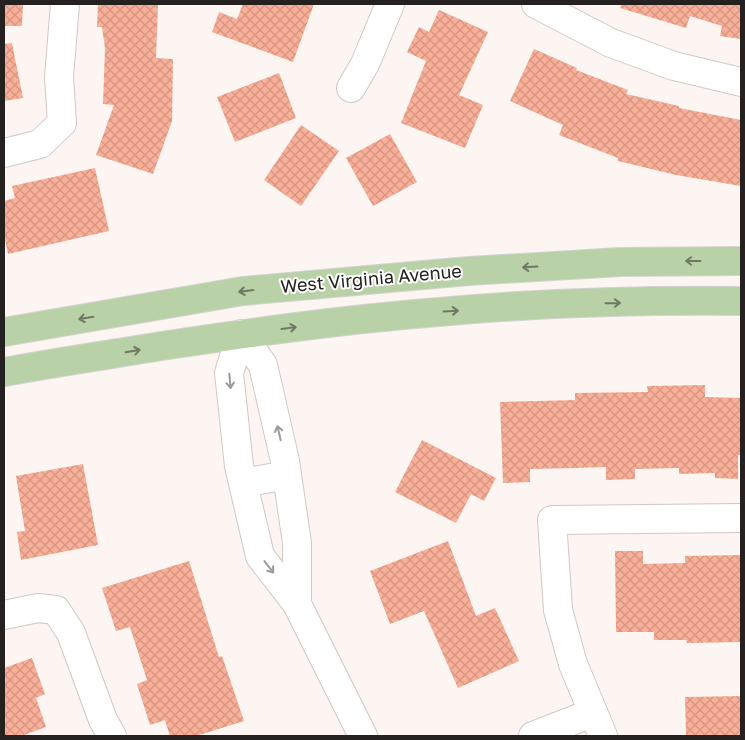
<svg xmlns="http://www.w3.org/2000/svg" width="745" height="740" viewBox="0 0 745 740" font-family="'Golos Text',sans-serif">
	<style>
		.building { fill: url(#building-cross-hatch) }
		.lines { fill: none; stroke-linecap: round; stroke-linejoin: round }
		.minor-casing { stroke: #d0c8c5; stroke-width: 30 }
		.major-casing { stroke: #d3d3d2; stroke-width: 30 }
		.minor { stroke: #fff; stroke-width: 28 }
		.major { stroke: #b9d1a6; stroke-width: 28 }
		.oneway { stroke: #6e7963 }
		.oneway2 { stroke: #9c9b9b }
		.labels { text-anchor: middle; stroke-width: 4; stroke-linejoin: round; paint-order: stroke }
		.street-label { font-size: 18px; fill: #242120; stroke: #fff }
	</style>
	<defs>
		<pattern id="building-cross-hatch" width="8" height="8" patternUnits="userSpaceOnUse" patternTransform="scale(1.25)"><rect width="8" height="8" fill="#f9af98"/><path d="M0 0l8 8M0 8l8-8" fill="none" stroke="#d59683"/></pattern>
	</defs>
	<rect width="100%" height="100%" fill="#fdf5f1"/>
	<path class="building" d="M 4,4 L 23,4 L 22,26 L 4,26 Z
		M 98,4 L 158,4 L 156,58 L 173,59 L 172,121 L 153,174 L 96,155 L 114,105 L 103,104 L 105,48 L 102,27 L 97,27 Z
		M 243,4 L 314,4 L 293,62 L 212,32 L 219,12 L 237,19 Z
		M 621,4 L 741,4 L 741,39 L 720,36 L 722,26 L 690,16 L 686,28 L 620,8 Z
		M 439,10 L 488,32 L 459,95 L 483,105 L 465,148 L 401,123 L 426,61 L 407,52 L 419,27 L 429,32 Z
		M 12,43 L 23,98 L 4,101 L 4,44 Z
		M 534,49 L 577,68 L 576,70 L 628,90 L 626,94 L 679,106 L 679,108 L 741,120 L 741,186 L 676,175 L 618,161 L 618,158 L 559,135 L 563,125 L 510,101 Z
		M 279,73 L 296,118 L 235,142 L 217,97 Z
		M 301,125 L 339,151 L 301,206 L 264,180 Z
		M 390,134 L 417,182 L 373,206 L 346,158 Z
		M 95,168 L 109,231 L 8,254 L 4,235 L 4,201 L 15,198 L 12,186 Z
		M 705,385 L 705,397 L 741,398 L 741,455 L 738,455 L 738,479 L 715,478 L 715,473 L 679,474 L 679,468 L 635,469 L 635,479 L 606,480 L 606,467 L 576,468 L 530,469 L 530,482 L 503,483 L 500,402 L 575,400 L 575,393 L 648,392 L 647,386 Z
		M 422,440 L 496,478 L 484,501 L 471,494 L 456,523 L 395,492 Z
		M 83,464 L 98,545 L 21,560 L 17,532 L 25,531 L 16,476 Z
		M 448,541 L 476,616 L 495,608 L 519,661 L 458,688 L 424,611 L 390,624 L 370,571 Z
		M 615,551 L 643,551 L 643,564 L 685,563 L 685,556 L 741,555 L 741,642 L 687,643 L 686,640 L 654,640 L 654,632 L 616,632 Z
		M 189,561 L 219,657 L 222,656 L 244,721 L 196,736 L 170,736 L 165,720 L 150,725 L 137,684 L 147,680 L 130,627 L 116,631 L 102,588 Z
		M 32,658 L 45,694 L 36,698 L 46,727 L 21,736 L 4,736 L 4,668 Z
		M 741,696 L 741,736 L 686,736 L 685,697 Z"/>
	<g class="lines">
		<g class="minor-casing">
			<path id="minor" d="M 536,4 L 611,43 L 674,66 L 741,82
				M 351,88 L 365,64 L 390,4
				M 4,153 L 40,144 L 62,123 L 59,77 L 65,4
				M 241,334 L 229,373 L 239,466 L 260,556 L 297,604 L 363,736
				M 241,334 L 263,365 L 285,461 L 297,543 L 297,604
				M 243,483 L 287,475
				M 4,615 L 38,608 L 56,610 L 71,633 L 103,720 L 112,736
				M 533,736 L 592,713
				M 603,736 L 573,664 L 558,610 L 552,520 L 741,518"/>
		</g>
		<g class="major-casing">
			<path id="major" d="M 4,332 L 243,291 L 469,271 L 620,262 L 741,261
				M 4,372 C 58,362 113,354 168,345 C 254,332 340,320 427,313 C 531,303 637,300 741,301"/>
		</g>
		<use href="#minor" class="minor"/>
		<use href="#major" class="major"/>
	</g>
	<defs><path id="oneway-shaft" d="M-6 0H5M1.5-3L5.5 0L1.5 3" fill="none" stroke-width="1.6" stroke-linecap="round" stroke-linejoin="round" transform="scale(1.25)"/></defs>
	<g class="oneway">
		<use href="#oneway-shaft" transform="translate(693 261) rotate(180)"/>
		<use href="#oneway-shaft" transform="translate(530 267) rotate(177)"/>
		<use href="#oneway-shaft" transform="translate(246 291) rotate(173)"/>
		<use href="#oneway-shaft" transform="translate(613 303) rotate(-1)"/>
		<use href="#oneway-shaft" transform="translate(451 311) rotate(-3)"/>
		<use href="#oneway-shaft" transform="translate(86 318) rotate(170)"/>
		<use href="#oneway-shaft" transform="translate(289 328) rotate(-8)"/>
		<use href="#oneway-shaft" transform="translate(133 351) rotate(-9)"/>
	</g>
	<g class="oneway2">
		<use href="#oneway-shaft" transform="translate(230 381) rotate(85)"/>
		<use href="#oneway-shaft" transform="translate(279 433) rotate(-103)"/>
		<use href="#oneway-shaft" transform="translate(269 567) rotate(52)"/>
	</g>
	<g class="labels">
		<g class="street-label">
			<text transform="translate(371 279) rotate(-5)" y="6">West Virginia Avenue</text>
		</g>
	</g>
	<rect width="745" height="740" fill="none" stroke="#242120" stroke-width="10"/>
</svg>
